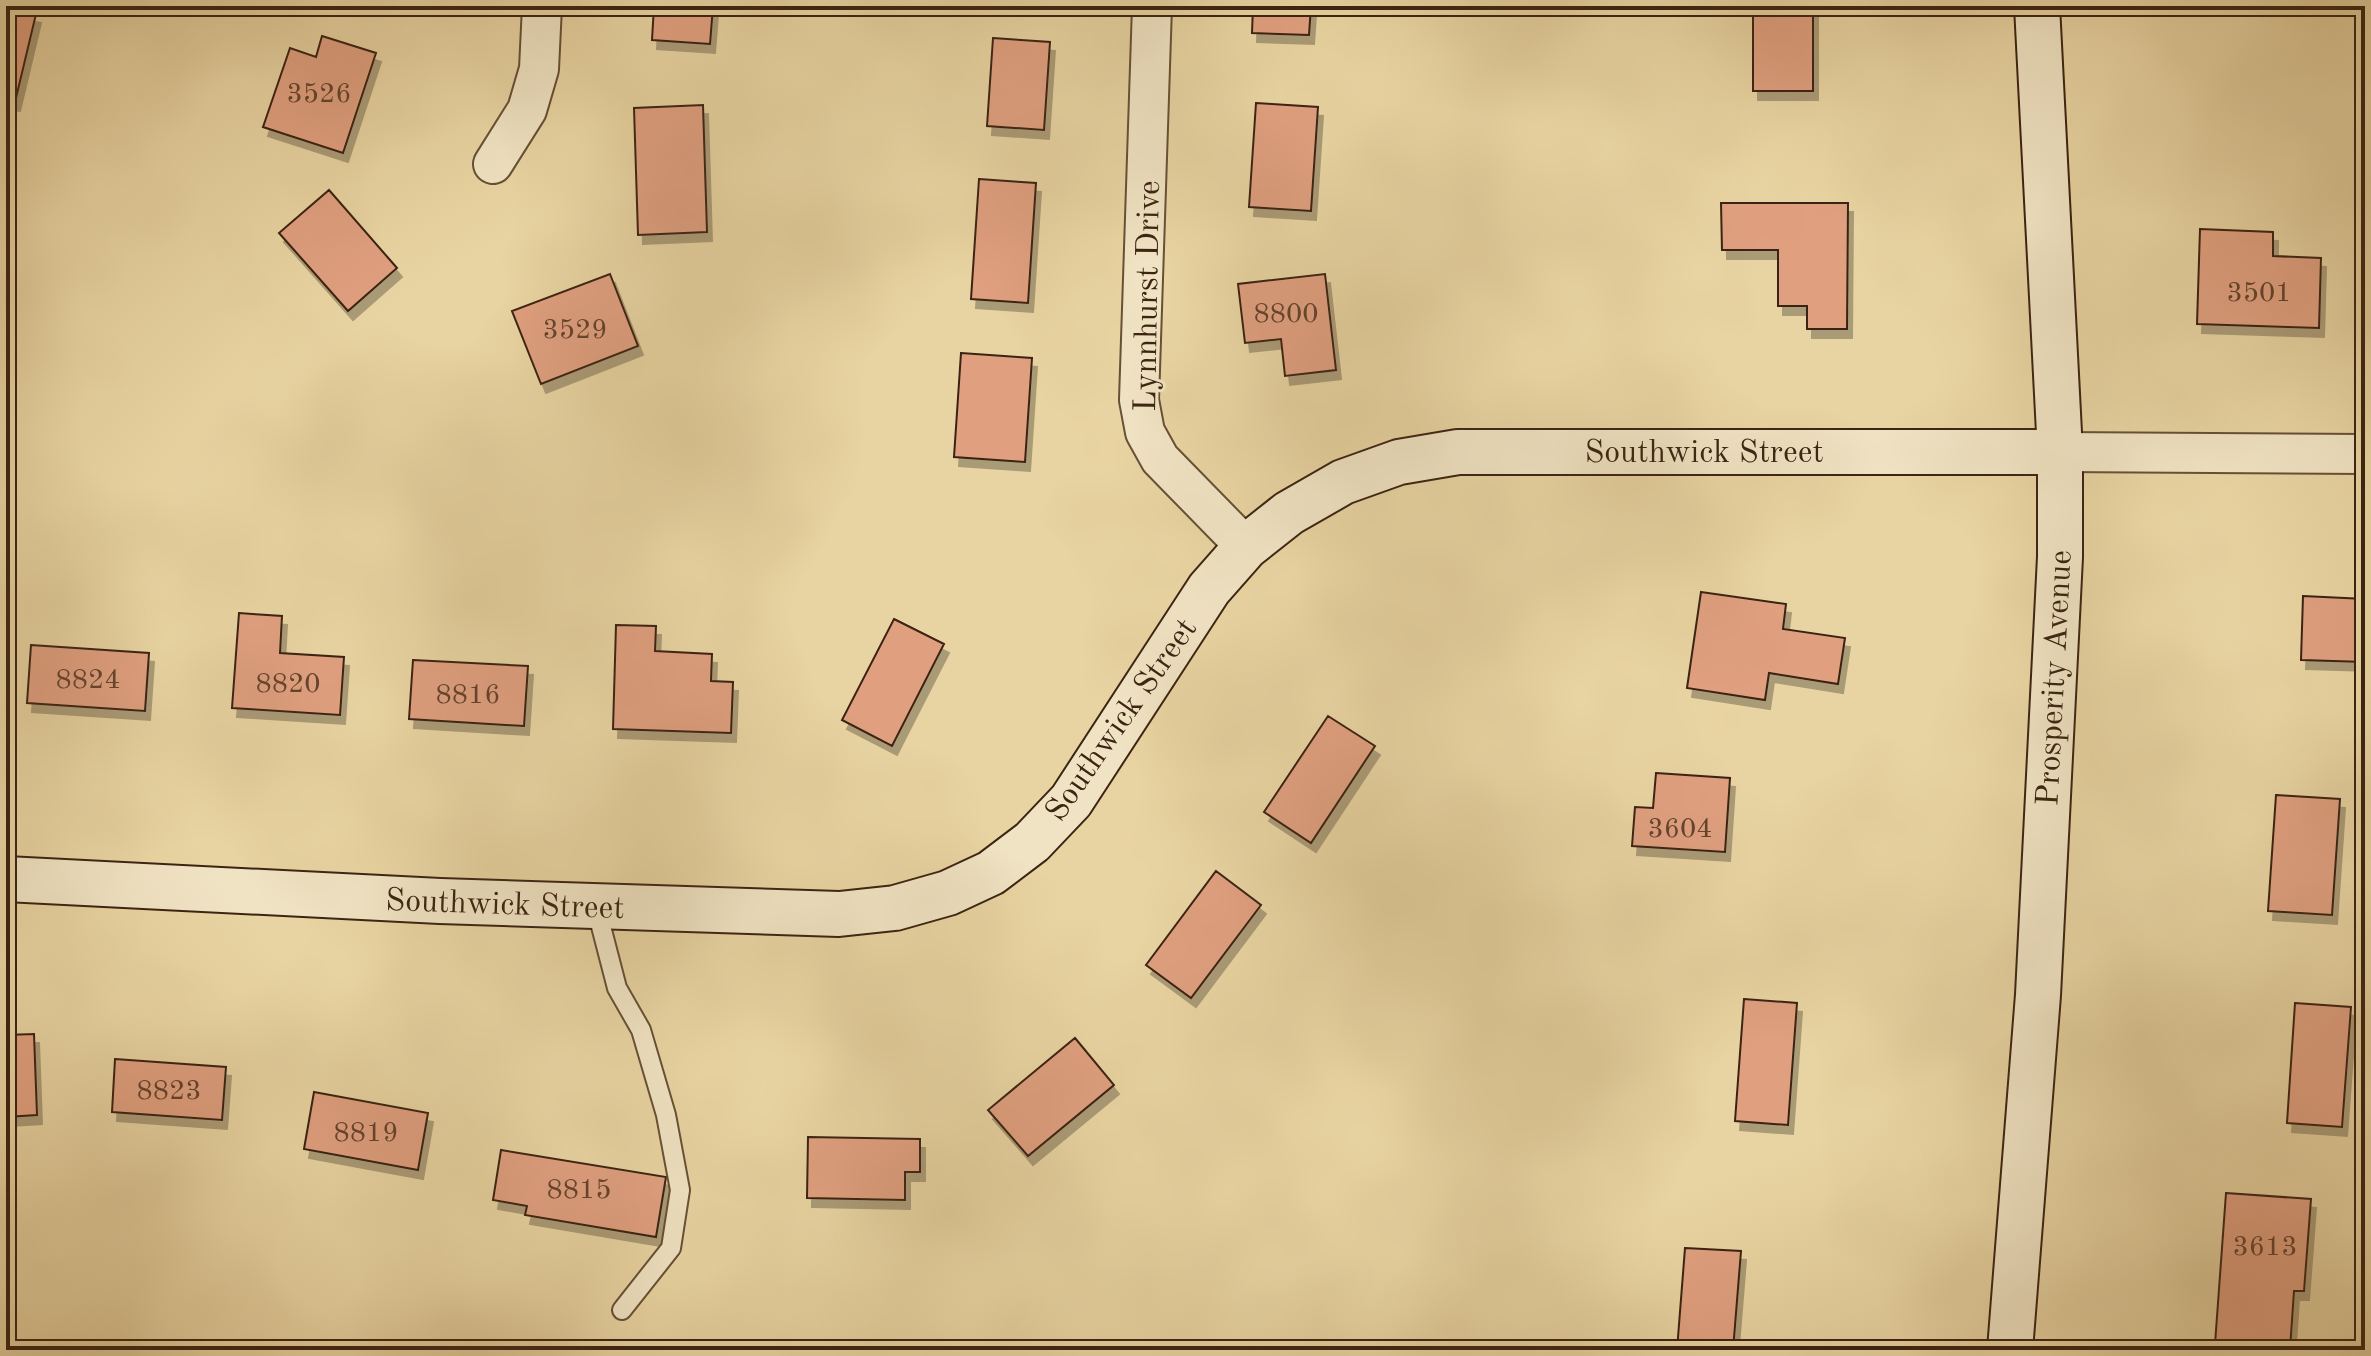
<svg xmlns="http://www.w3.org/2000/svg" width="2371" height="1356" viewBox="0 0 2371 1356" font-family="'Old Standard TT',serif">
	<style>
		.building { fill: #e0a080; stroke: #3b2412; stroke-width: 2; filter: url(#shadow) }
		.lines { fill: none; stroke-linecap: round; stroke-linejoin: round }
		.lane-casing { stroke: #665036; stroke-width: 22 }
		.street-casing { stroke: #665036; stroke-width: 42 }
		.secondary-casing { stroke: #3b2412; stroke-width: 48 }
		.lane { stroke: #f0e3c3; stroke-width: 18 }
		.street { stroke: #f0e3c3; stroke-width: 38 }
		.secondary { stroke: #f0e3c3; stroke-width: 44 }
		.labels { text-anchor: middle; stroke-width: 6; stroke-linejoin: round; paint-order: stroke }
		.number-label { font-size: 28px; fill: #64432e }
		.street-label { font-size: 32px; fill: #3b2412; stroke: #f0e3c3 }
	</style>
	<defs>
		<filter id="shadow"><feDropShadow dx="5" dy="9" stdDeviation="0" flood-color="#0004"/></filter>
	</defs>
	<rect width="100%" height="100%" fill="#e8d4a2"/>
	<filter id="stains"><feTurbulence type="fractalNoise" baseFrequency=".0025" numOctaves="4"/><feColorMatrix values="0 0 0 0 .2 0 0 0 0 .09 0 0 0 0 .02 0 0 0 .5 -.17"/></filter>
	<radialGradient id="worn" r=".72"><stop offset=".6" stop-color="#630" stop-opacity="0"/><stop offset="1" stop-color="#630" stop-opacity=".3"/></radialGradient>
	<path class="building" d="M 6,6 L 14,6 L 13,9 L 36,14 L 15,102 L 6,100 Z
		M 654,6 L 713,6 L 710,44 L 652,40 Z
		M 1253,6 L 1311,6 L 1309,35 L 1252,33 Z
		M 1753,6 L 1813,6 L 1813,91 L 1753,91 Z
		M 322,36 L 376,53 L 343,153 L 263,127 L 290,48 L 316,57 Z
		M 993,38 L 1050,42 L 1044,130 L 987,126 Z
		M 1256,103 L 1318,107 L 1311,211 L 1249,207 Z
		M 703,105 L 707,232 L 638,235 L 634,108 Z
		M 979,179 L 1036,183 L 1028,303 L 971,299 Z
		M 329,190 L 397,268 L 348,311 L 279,233 Z
		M 1721,203 L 1848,203 L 1847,329 L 1807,329 L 1807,306 L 1778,306 L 1778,250 L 1722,250 Z
		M 2200,229 L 2273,232 L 2273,256 L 2321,258 L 2319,328 L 2197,324 Z
		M 610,274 L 638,346 L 541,384 L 512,311 Z
		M 1325,274 L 1336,370 L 1285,376 L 1281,339 L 1245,343 L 1238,284 Z
		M 961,353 L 1032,358 L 1025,462 L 954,457 Z
		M 1701,592 L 1786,604 L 1783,629 L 1845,638 L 1838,684 L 1769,673 L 1765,700 L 1687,688 Z
		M 2303,596 L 2365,599 L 2365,662 L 2301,660 Z
		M 239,613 L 282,616 L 280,653 L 344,657 L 340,715 L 232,708 Z
		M 894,619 L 944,644 L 892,746 L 842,720 Z
		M 616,625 L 656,626 L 655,651 L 712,654 L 711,681 L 733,682 L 731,733 L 613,729 Z
		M 31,645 L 149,653 L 145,711 L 27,703 Z
		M 413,660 L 528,666 L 524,726 L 409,719 Z
		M 1328,716 L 1375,746 L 1311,843 L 1264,812 Z
		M 1656,773 L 1730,778 L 1725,852 L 1632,846 L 1635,807 L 1653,808 Z
		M 2276,795 L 2340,799 L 2332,915 L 2268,911 Z
		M 1216,871 L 1261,905 L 1191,998 L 1146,965 Z
		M 1744,999 L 1797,1003 L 1788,1125 L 1735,1121 Z
		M 2295,1003 L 2351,1007 L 2342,1127 L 2287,1123 Z
		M 34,1034 L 37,1115 L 6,1117 L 6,1035 Z
		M 1075,1038 L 1114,1085 L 1028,1156 L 988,1110 Z
		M 115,1059 L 226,1067 L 222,1120 L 112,1112 Z
		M 314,1092 L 428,1113 L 418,1170 L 304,1149 Z
		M 808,1137 L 920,1139 L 920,1172 L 905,1172 L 905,1200 L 807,1198 Z
		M 501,1150 L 666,1177 L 656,1237 L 525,1215 L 527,1206 L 493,1200 Z
		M 2226,1193 L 2311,1199 L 2304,1291 L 2294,1291 L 2290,1349 L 2215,1344 Z
		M 1685,1248 L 1741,1251 L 1733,1350 L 1677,1350 Z"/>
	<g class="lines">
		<g class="lane-casing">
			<path id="lane" d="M 596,907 L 617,988 L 641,1030 L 666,1115 L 680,1190 L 671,1248 L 622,1310"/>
		</g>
		<g class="street-casing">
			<path id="street" d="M 1152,6 L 1139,400 L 1145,432 L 1160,459 L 1246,547
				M 493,164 L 527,110 L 539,69 L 542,6
				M 2060,452 L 2365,454"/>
		</g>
		<g class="secondary-casing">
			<path id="secondary" d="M 6,879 L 440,901 L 839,914 L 895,908 L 948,893 L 991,873 L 1032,842 L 1071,801 L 1209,589 L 1246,547 L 1289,513 L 1343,482 L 1399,462 L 1458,452 L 2060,452
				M 2010,1350 L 2038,995 L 2060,557 L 2060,452 L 2037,6"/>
		</g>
		<use href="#lane" class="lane"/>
		<use href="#street" class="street"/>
		<use href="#secondary" class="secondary"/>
	</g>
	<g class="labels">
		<g class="number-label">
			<text x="319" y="102">3526</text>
			<text x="2259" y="301">3501</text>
			<text x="1286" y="322">8800</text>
			<text x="575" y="338">3529</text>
			<text x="88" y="688">8824</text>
			<text x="288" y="692">8820</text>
			<text x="468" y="703">8816</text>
			<text x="1680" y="837">3604</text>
			<text x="169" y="1099">8823</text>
			<text x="366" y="1141">8819</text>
			<text x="579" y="1198">8815</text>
			<text x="2265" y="1255">3613</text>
		</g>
		<g class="street-label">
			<text transform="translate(1146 296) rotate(-89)" y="11">Lynnhurst Drive</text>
			<text x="1704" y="462">Southwick Street</text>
			<text transform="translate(2053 678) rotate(-87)" y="11">Prosperity Avenue</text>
			<text transform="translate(1120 719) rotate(-55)" y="11">Southwick Street</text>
			<text transform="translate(505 903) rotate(2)" y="11">Southwick Street</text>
		</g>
	</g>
	<rect width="2371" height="1356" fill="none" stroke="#e8d4a2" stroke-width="32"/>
	<rect x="8" y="8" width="2355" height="1340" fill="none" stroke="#3b2412" stroke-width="4"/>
	<rect x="16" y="16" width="2339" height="1324" fill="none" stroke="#3b2412" stroke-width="2"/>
	<rect width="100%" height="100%" filter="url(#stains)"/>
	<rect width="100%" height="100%" fill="url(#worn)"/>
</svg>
